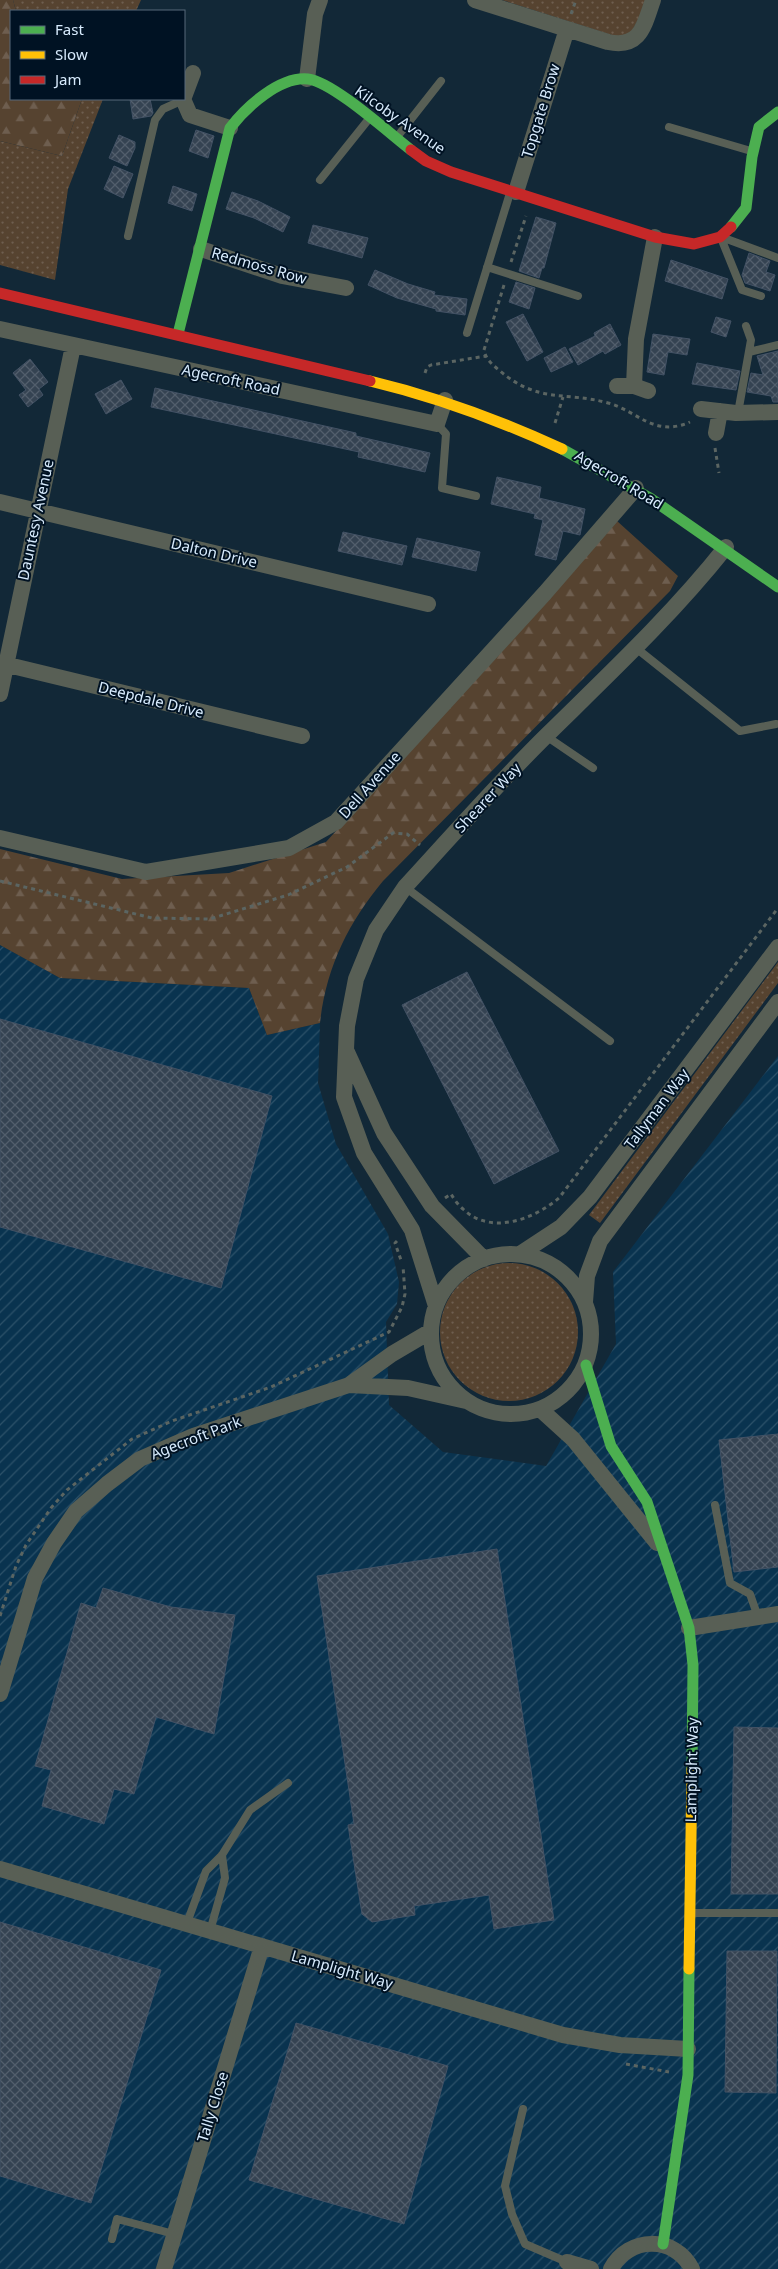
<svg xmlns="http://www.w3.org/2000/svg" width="778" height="2269" viewBox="0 0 778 2269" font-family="'Noto Sans',sans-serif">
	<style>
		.industrial { fill: url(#industrial-furrows) }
		.grass { fill: url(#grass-dots) }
		.forest { fill: url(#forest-firs) }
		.building { fill: url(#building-cross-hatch); stroke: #435265 }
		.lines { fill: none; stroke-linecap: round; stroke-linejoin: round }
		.path { stroke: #5b6562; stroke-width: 3; stroke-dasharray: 4 4; stroke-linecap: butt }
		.lane { stroke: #585f55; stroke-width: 8 }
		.street { stroke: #585f55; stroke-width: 16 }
		.fast { stroke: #4caf50; stroke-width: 11 }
		.slow { stroke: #ffc107; stroke-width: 11 }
		.jam { stroke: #c62828; stroke-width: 11 }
		.labels { text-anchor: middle; stroke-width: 4; stroke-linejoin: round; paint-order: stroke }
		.street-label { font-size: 15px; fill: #d7ebfd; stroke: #001223 }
	</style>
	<defs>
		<pattern id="industrial-furrows" width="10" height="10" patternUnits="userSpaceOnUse" patternTransform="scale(1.25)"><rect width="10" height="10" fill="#09334f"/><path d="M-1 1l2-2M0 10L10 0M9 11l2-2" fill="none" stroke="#2c5169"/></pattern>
		<pattern id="grass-dots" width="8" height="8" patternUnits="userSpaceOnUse" patternTransform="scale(1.25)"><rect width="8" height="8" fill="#564330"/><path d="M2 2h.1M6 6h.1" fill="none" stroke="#6e5e4f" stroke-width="1.8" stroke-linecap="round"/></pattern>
		<pattern id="forest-firs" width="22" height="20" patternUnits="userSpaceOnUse" patternTransform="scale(1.25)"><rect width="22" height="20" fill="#564330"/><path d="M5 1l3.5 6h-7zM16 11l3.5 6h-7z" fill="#6e5e4f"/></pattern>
		<pattern id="building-cross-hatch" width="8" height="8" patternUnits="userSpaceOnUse" patternTransform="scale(1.25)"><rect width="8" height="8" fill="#354352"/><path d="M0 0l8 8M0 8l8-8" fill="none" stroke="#525e6c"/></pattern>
	</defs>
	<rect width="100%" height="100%" fill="#122837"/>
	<path class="industrial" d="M 0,945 L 60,978 L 249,988 L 267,1035 L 320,1023 L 318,1083 L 336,1144 L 388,1234 L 399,1282 L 397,1304 L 386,1322 L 389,1405 L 443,1452 L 546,1466 L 616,1344 L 613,1272 L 778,1056 L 778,2269 L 0,2269 Z"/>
	<path class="grass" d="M 13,0 L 141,0 L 136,11 L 16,11 Z
		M 502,0 L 649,0 L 627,40 Z
		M 82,99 L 103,99 L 68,189 L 55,280 L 0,265 L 0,141 L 62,156 Z
		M 778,962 L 778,983 L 600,1223 L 589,1215 Z
		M440 1332a69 69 0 1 1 138 0a69 69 0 1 1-138 0Z"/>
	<path class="forest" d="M 0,0 L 13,0 L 16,11 L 11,11 L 11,99 L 82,99 L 62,156 L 0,141 Z
		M 617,521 L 678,576 L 670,591 L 383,881 C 348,923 326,968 320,1023 L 267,1035 L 249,988 L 60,978 L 0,945 L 0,849 L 122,879 L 229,873 L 326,842 Z"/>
	<path class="building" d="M 130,99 L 150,99 L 153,113 L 151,116 L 133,119 Z
		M 196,130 L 214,136 L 208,158 L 189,151 Z
		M 119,135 L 135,142 L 135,148 L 127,166 L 109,158 Z
		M 114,166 L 133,174 L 123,198 L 104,189 Z
		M 173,186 L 197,194 L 192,211 L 168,203 Z
		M 232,192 L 258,201 L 290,217 L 283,232 L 254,218 L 226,209 Z
		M 536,217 L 556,223 L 544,268 L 542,268 L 539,278 L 519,271 Z
		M 313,225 L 368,238 L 362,258 L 308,243 Z
		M 749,253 L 770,261 L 766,272 L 775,275 L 770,291 L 745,283 L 742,275 Z
		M 671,260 L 728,279 L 722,299 L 665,281 Z
		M 375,270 L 408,284 L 435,292 L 434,295 L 467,299 L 465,315 L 436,311 L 436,309 L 397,298 L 368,285 Z
		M 516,282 L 535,288 L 529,309 L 509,302 Z
		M 523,314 L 543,352 L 527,361 L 506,322 Z
		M 716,317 L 731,321 L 726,337 L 711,332 Z
		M 610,324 L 621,345 L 605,354 L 603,351 L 578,365 L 569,349 L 595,336 L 594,333 Z
		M 653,334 L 690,339 L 687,355 L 668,352 L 664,375 L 647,372 Z
		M 565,347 L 573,362 L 551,372 L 544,358 Z
		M 778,351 L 778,402 L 773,402 L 771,396 L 747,392 L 751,373 L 763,375 L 757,356 Z
		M 30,359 L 48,382 L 39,389 L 43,395 L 28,407 L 19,395 L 26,390 L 13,373 Z
		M 697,363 L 740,371 L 736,390 L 692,384 Z
		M 121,380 L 132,399 L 106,414 L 95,394 Z
		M 155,388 L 356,433 L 356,436 L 430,453 L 425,472 L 358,457 L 359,452 L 151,407 Z
		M 497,477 L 541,487 L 539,498 L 585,509 L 580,535 L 563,531 L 556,560 L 535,555 L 543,520 L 534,518 L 535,514 L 491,504 Z
		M 343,532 L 407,546 L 402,565 L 338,551 Z
		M 417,538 L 480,552 L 476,571 L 412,557 Z
		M 467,972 L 559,1151 L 494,1184 L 402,1005 Z
		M 0,1019 L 272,1096 L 221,1288 L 0,1227 Z
		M 778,1434 L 778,1567 L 734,1572 L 719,1440 Z
		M 497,1549 L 554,1920 L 494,1929 L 489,1895 L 414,1906 L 415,1915 L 372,1922 L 362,1914 L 348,1825 L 354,1824 L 317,1576 Z
		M 103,1588 L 171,1607 L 235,1615 L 214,1734 L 156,1717 L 134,1794 L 114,1789 L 104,1824 L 42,1806 L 51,1770 L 35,1766 L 81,1603 L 96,1608 Z
		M 734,1727 L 778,1728 L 778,1894 L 731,1894 Z
		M 0,1922 L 161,1970 L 91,2203 L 0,2176 Z
		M 727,1951 L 777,1951 L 776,2093 L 725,2092 Z
		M 296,2023 L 448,2066 L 404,2224 L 249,2180 Z"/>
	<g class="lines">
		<path class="path" d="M 571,14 L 576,0
			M 511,262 L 526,216
			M 504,285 L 484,350 C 486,360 493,365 500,371 C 539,404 565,391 608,403 C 638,411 654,438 690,422
			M 425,373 L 427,367 L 431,365 L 486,356
			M 555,423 L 563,397
			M 715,448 L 719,473
			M 0,881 L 152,918 L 210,919 L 288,895 L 347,867 L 393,833 L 407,834 L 420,845
			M 445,1198 L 451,1194 C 454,1199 458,1205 463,1209 C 491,1236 534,1219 559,1198 L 778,908
			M 397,1241 L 395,1243 L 401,1260
			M 0,1616 L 16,1566 L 26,1545 L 51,1508 L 67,1490 L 132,1439 L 172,1421 L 271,1387 L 389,1332 L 402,1307 L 405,1294 L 403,1266
			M 626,2064 L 669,2072"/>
		<path class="lane" d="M 669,127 L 751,151
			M 397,137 L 441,81
			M 320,180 L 368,120
			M 128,236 L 155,120 L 163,109 L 183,100
			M 721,238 L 742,290 L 761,296
			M 724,238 L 778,258
			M 487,267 L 578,296
			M 467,333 L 510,193
			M 749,352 L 778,345
			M 738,413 L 751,340 L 746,326
			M 437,424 L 446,434 L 442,488 L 476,496
			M 636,648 L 740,731 L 776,724
			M 546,736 L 593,768
			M 405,887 L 610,1041
			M 715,1505 L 730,1583 L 750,1594 L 758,1617
			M 693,1913 L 778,1913
			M 187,1923 L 206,1871 L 222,1855 L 250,1810 L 288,1783
			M 210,1931 L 225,1878 L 222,1855
			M 523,2109 L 505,2186 L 512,2214 L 525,2244 L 567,2262
			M 112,2239 L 117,2219 L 174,2234"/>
		<path class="street" d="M 475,0 L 608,42 C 641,49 644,25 653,0
			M 307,79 L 315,14 L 320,0
			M 184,97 L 193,73
			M 183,99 L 190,115 L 230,128
			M 516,192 L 567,29
			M 201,249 L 282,276 L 346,288
			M 0,329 L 437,424 L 445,400
			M 617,386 L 634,386 L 648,391
			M 634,386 L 636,339 L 655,237
			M 701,409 L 736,413 L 778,412
			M 716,433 L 720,411
			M 0,502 L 428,604
			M 0,663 L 302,736
			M 0,694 L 73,346
			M 0,838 L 146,872 L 289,848 L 336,822 L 545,593 L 636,488
			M 347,1052 L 384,1133 L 432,1206 L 484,1259
			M 520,1254 L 561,1227 L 590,1197 L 778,947
			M431 1334a80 80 0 1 1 160 0a80 80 0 1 1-160 0Z
			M 585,1302 L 587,1276 L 600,1241 L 778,1002
			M 436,1306 L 412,1230 L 364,1153 L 344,1097 L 347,1026 L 356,979 L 376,930 L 405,887 C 452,836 498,783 548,734 C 609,674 672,615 726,547
			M 349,1385 L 408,1388 L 466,1401
			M 540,1409 L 573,1439 L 657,1543
			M 689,1628 L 778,1614
			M 0,1694 L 35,1578 L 54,1543 L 76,1511 L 107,1484 L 140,1459 L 193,1436 L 349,1385 L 392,1354 L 431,1331
			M 0,1869 L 563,2035 L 620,2045 L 688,2049
			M 567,2262 L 591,2269
			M 164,2269 L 262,1946
			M 611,2269 C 628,2236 675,2235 692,2269"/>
		<path class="fast" d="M 731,227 L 746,208 L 752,157 L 759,127 L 778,112
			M 178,334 L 230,128 C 246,107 280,76 308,79 C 333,82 389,133 411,150
			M 562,449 L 650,498 L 778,587
			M 586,1365 L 611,1446 L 647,1502 L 689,1628 L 693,1665 L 692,1769
			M 663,2244 L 688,2075 L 689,1969"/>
		<path class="slow" d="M 370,381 C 437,397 499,420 562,449
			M 689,1969 L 692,1769"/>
		<path class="jam" d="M 411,150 L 426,161 L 451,172 L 655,237 L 694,244 L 720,237 L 731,227
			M 0,293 L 370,381"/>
	</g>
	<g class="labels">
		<g class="street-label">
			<text transform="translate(541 111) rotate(-73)" y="5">Topgate Brow</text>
			<text transform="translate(400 120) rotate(35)" y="5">Kilcoby Avenue</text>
			<text transform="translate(259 266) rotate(16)" y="5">Redmoss Row</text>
			<text transform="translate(231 380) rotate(12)" y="5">Agecroft Road</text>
			<text transform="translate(619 480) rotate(31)" y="5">Agecroft Road</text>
			<text transform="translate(36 520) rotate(-78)" y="5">Dauntesy Avenue</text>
			<text transform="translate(214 553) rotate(13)" y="5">Dalton Drive</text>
			<text transform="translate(151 700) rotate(14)" y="5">Deepdale Drive</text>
			<text transform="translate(370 785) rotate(-48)" y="5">Dell Avenue</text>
			<text transform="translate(488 798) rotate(-47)" y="5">Shearer Way</text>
			<text transform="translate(657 1109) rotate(-53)" y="5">Tallyman Way</text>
			<text transform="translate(196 1438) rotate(-21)" y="5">Agecroft Park</text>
			<text transform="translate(692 1770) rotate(-89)" y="5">Lamplight Way</text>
			<text transform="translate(342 1970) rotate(16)" y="5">Lamplight Way</text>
			<text transform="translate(213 2107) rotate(-73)" y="5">Tally Close</text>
		</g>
	</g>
	<rect x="10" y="10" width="175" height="90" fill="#001223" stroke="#56697a"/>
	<rect x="20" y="26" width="25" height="8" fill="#4caf50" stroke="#56697a"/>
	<text x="55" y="35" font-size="15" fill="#d7ebfd">Fast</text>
	<rect x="20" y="51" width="25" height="8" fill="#ffc107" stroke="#56697a"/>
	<text x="55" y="60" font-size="15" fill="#d7ebfd">Slow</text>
	<rect x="20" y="76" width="25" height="8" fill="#c62828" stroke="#56697a"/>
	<text x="55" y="85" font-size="15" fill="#d7ebfd">Jam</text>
</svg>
